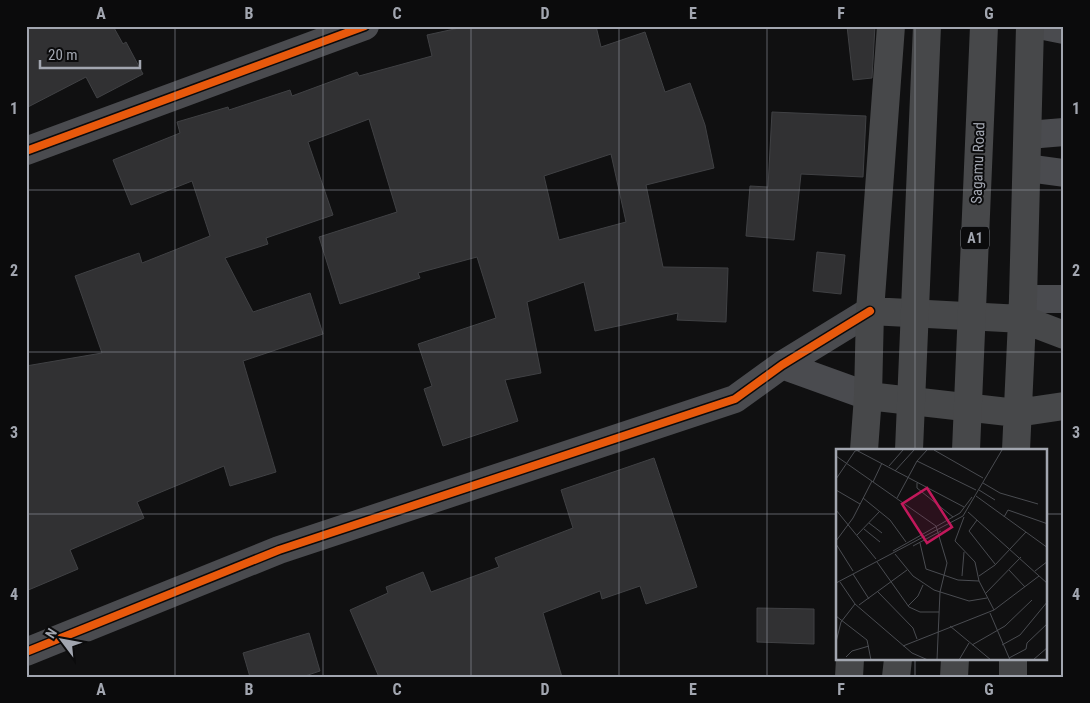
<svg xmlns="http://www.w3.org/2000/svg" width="1090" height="703" viewBox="0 0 1090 703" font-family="'Roboto Condensed',sans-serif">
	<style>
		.building { fill: #313133; stroke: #404144; fill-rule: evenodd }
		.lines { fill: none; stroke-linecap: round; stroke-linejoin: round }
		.minor { stroke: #4a4b4f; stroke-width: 28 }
		.major { stroke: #47484a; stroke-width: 28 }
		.highway { stroke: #47484a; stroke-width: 28 }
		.highway-bridge { stroke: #47484a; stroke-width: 28 }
		.cycleway-casing { stroke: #0b0b0c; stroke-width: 11 }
		.cycleway { stroke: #e8590c; stroke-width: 8 }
		.grid { fill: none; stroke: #a2a6b0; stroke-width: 1; stroke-opacity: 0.55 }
		.labels { text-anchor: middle; stroke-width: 4; stroke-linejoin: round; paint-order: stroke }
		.shield { fill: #0b0b0c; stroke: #75787f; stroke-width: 1 }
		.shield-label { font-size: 14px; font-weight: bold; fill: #a2a6b0 }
		.street-label { font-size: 15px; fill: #a2a6b0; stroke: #0b0b0c }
		.inset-road { fill: none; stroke: #4a4c51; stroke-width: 1 }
		.view { fill: #c2185b; fill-opacity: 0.15; stroke: #c2185b; stroke-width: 2.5 }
		.inset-edge { fill: none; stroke: #a2a6b0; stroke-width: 2.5 }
		.neatline { fill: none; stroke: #a2a6b0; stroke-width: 2 }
		.grid-label { font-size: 16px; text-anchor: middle; font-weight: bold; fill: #a2a6b0 }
	</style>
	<rect width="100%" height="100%" fill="#101011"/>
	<path class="building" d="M 26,26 L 113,26 L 123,44 L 126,42 L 143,74 L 97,98 L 86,77 L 26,108 Z
		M 468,26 L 596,26 L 601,47 L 645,32 L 665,92 L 690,83 L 705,125 L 714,168 L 646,185 L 663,267 L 728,268 L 726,322 L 677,320 L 678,313 L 595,331 L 584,282 L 527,302 L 541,373 L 505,380 L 518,421 L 443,446 L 424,389 L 432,386 L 418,344 L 496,318 L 477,257 L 418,273 L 420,278 L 340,304 L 319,237 L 397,212 L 369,119 L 308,142 L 333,215 L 266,238 L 268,244 L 225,258 L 253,312 L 310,293 L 323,334 L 243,361 L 276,472 L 230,486 L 224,466 L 137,502 L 144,518 L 70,550 L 78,569 L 26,591 L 26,366 L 102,353 L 75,276 L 139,253 L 142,263 L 210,236 L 192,181 L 131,205 L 113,160 L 180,133 L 177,122 L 228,107 L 229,110 L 290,90 L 292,96 L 357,72 L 359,76 L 432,56 L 427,35 ZM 611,154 L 626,222 L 559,240 L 544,176 Z
		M 847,26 L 875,26 L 872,78 L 853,80 Z
		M 772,112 L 866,116 L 863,177 L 801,174 L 794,240 L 746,236 L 750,186 L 768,187 Z
		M 817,252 L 845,255 L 841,294 L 813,291 Z
		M 654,458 L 697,587 L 646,604 L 640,586 L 602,599 L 600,591 L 543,613 L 562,677 L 379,677 L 350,610 L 388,593 L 386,587 L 423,572 L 431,592 L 499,567 L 495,558 L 573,528 L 561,490 Z
		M 757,608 L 814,609 L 814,644 L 757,642 Z
		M 309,633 L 320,671 L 302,677 L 250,677 L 243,653 Z"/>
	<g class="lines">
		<path class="minor" d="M 1044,26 L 1064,30
			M 1028,135 L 1064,132
			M 26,151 L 365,26
			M 1027,168 L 1064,173
			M 1023,299 L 1064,299
			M 782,365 L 868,396
			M 26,652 L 279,550 L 735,399 L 782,365 L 870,311"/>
		<path class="major" d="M 870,311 L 1022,319 L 1064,335
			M 868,396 L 1017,413 L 1064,406
			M 864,450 L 868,396 L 870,311 L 891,26
			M 1016,450 L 1023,299 L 1030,26
			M 849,677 L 850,659
			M 1013,677 L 1013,659"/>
		<path class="highway" d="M 896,677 L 898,659
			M 954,677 L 955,659"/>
		<path class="highway-bridge" d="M 909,450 L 927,26
			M 966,450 L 984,26"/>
		<g class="cycleway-casing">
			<path id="cycleway" d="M 26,151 L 365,26
				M 26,652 L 279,550 L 735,399 L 782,365 L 870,311"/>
		</g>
		<use href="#cycleway" class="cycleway"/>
	</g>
	<path class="grid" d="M 175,26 L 175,677M 323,26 L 323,677M 471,26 L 471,677M 619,26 L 619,677M 767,26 L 767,677M 915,26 L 915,450M 26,190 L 1064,190M 26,352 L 1064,352M 26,514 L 838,514M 1046,514 L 1064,514M 915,659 L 915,677"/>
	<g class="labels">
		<rect class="shield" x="961" y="226.5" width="28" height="23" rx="4"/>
		<g class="shield-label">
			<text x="975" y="243">A1</text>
		</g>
		<g class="street-label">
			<text transform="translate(978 163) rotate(-88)" y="5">Sagamu Road</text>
		</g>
	</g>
	<g transform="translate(836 449)">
		<rect width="211" height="211" fill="#101011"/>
		<path class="inset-road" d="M 20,1 L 128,58M 98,1 L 147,29M 0,7 L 100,77M 81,12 L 140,41M 53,17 L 67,1M 59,22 L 78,1M 0,30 L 19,2 L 24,1M 37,33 L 46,14M 81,34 L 81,39 L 117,68M 147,34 L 164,44 L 202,55M 0,41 L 24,55M 143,41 L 159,51M 140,47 L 212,99M 27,49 L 54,71 L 70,93M 61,49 L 81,12 L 91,1M 0,61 L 40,110M 132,63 L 212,135M 128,68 L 119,92 L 139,113 L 143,132 L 158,161M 168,68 L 172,61 L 212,75M 141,71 L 133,82 L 159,115M 33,74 L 46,84M 100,77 L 111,114 L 104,143 L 101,211M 28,80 L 44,93M 21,86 L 44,62M 0,92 L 17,69 L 36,32M 84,94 L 90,120 L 122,131 L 143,132M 0,95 L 17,122M 77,97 L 105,82M 57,102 L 124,64 L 136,48M 59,105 L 77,127 L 98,141 L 133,152 L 151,149M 41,113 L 73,158 L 84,163 L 103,163M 173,121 L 189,138M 199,122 L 212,112M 17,125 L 33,150M 126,127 L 128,103M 143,127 L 159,116 L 190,83M 4,133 L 19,155 L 76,204 L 92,211M 0,134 L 127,67 L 166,1M 42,143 L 77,179 L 81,190M 149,145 L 185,108M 23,156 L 71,121M 72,157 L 82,147 L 87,136M 154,164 L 174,211M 0,167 L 31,191 L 35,211M 114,177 L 155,211M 0,193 L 5,173 L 19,155M 136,196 L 169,177 L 196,151M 166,196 L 184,186 L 212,152M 67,197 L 158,161 L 203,127M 10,208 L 16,202 L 33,197M 173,209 L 190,200 L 191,194 L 212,174M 123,211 L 133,194M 197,211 L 212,198"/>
		<path class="view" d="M 91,39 L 116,78 L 91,94 L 66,55 Z"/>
		<rect width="211" height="211" class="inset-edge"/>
	</g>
	<rect width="1090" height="703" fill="none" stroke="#0b0b0c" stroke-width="55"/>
	<g transform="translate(62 640) rotate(302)" stroke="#0b0b0c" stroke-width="4" paint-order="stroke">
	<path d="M0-4L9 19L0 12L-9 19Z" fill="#a2a6b0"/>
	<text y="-8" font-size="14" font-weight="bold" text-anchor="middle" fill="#a2a6b0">N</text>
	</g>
	<path d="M40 60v8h100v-8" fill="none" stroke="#a2a6b0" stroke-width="2.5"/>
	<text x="48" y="60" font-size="15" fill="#a2a6b0" stroke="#0b0b0c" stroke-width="4" paint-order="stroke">20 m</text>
	<rect x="28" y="28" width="1034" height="648" class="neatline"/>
	<g class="grid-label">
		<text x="101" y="19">A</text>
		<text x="249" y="19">B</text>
		<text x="397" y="19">C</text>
		<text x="545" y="19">D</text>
		<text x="693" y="19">E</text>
		<text x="841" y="19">F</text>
		<text x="989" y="19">G</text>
		<text x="14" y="114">1</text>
		<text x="1076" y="114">1</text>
		<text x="14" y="276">2</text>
		<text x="1076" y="276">2</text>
		<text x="14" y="438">3</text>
		<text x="1076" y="438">3</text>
		<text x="14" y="600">4</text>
		<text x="1076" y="600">4</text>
		<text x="101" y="695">A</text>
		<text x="249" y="695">B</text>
		<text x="397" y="695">C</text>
		<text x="545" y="695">D</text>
		<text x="693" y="695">E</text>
		<text x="841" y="695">F</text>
		<text x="989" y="695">G</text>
	</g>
</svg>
